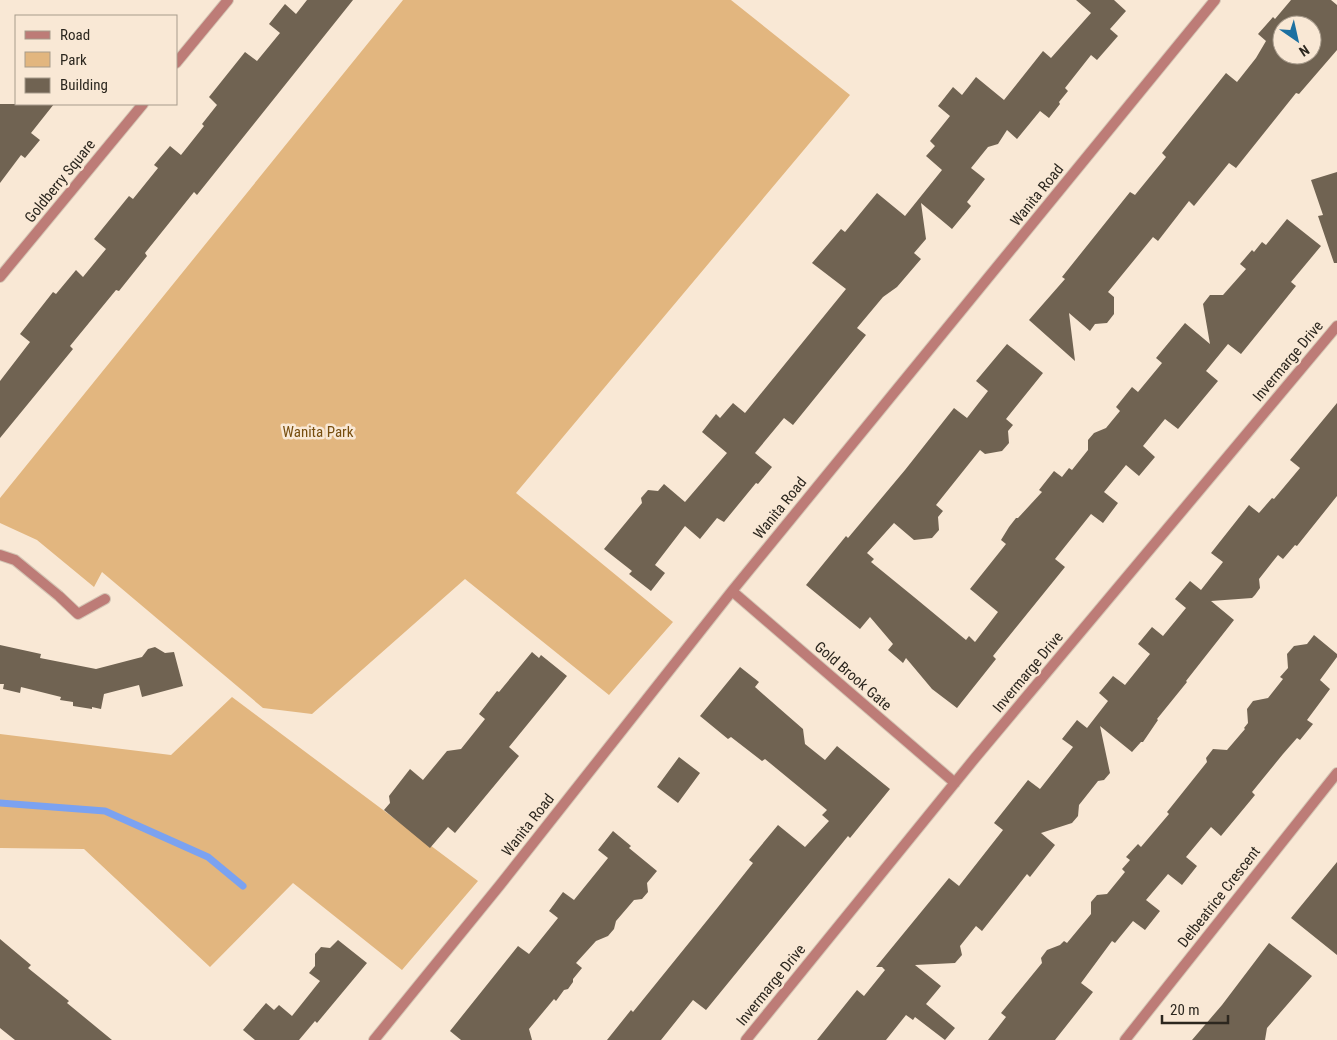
<svg xmlns="http://www.w3.org/2000/svg" width="1337" height="1040" viewBox="0 0 1337 1040" font-family="'Roboto Condensed',sans-serif">
	<style>
		.green { fill: #e2b67f }
		.lines { fill: none; stroke-linecap: round; stroke-linejoin: round }
		.stream { stroke: #7ba2f1; stroke-width: 7 }
		.building { fill: #706352; fill-rule: evenodd }
		.street-casing { stroke: #d4c5b4; stroke-width: 12 }
		.street { stroke: #bd7c77; stroke-width: 10 }
		.labels { text-anchor: middle; stroke-width: 5; stroke-linejoin: round; paint-order: stroke }
		.street-label { font-size: 15px; fill: #2c271f; stroke: #f9e8d5 }
		.park-label { font-size: 15px; fill: #774e0f; stroke: #f9e8d5 }
	</style>
	<rect width="100%" height="100%" fill="#f9e8d5"/>
	<path class="green" d="M 403,0 L 731,0 L 850,95 L 516,493 L 673,622 L 609,695 L 465,579 L 312,714 L 263,708 L 102,572 L 94,587 L 37,540 L 0,523 L 0,498 Z
		M 232,697 L 478,881 L 402,970 L 293,883 L 210,967 L 84,849 L 0,848 L 0,734 L 171,755 Z"/>
	<g class="lines">
		<path class="stream" d="M 0,803 L 105,811 L 208,857 L 243,886"/>
	</g>
	<path class="building" d="M 307,0 L 353,0 L 197,195 L 194,192 L 145,253 L 147,256 L 119,291 L 116,290 L 70,346 L 73,349 L 0,438 L 0,381 L 30,342 L 20,334 L 53,292 L 56,294 L 76,270 L 83,277 L 106,249 L 94,239 L 129,196 L 133,199 L 158,168 L 154,165 L 170,146 L 181,155 L 204,126 L 202,124 L 217,105 L 209,97 L 245,52 L 257,61 L 280,33 L 269,24 L 285,4 L 296,14 Z
		M 1076,0 L 1114,0 L 1126,11 L 1110,29 L 1118,36 L 1097,60 L 1091,55 L 1065,88 L 1068,91 L 1059,102 L 1060,104 L 1049,118 L 1040,111 L 1017,139 L 1007,130 L 998,144 L 988,147 L 971,168 L 985,179 L 967,202 L 971,206 L 952,229 L 921,203 L 926,239 L 914,253 L 921,259 L 897,287 L 883,297 L 857,328 L 866,335 L 793,425 L 784,418 L 755,453 L 772,467 L 758,484 L 756,483 L 724,522 L 717,518 L 700,539 L 685,526 L 655,565 L 665,573 L 651,591 L 629,574 L 632,571 L 604,549 L 642,503 L 641,498 L 648,490 L 658,491 L 664,484 L 685,502 L 727,453 L 702,432 L 716,414 L 720,418 L 733,403 L 745,413 L 846,289 L 812,263 L 841,229 L 845,232 L 877,193 L 905,216 L 942,170 L 926,156 L 935,146 L 930,141 L 950,116 L 938,106 L 953,87 L 962,95 L 976,77 L 1004,100 L 1043,51 L 1051,58 L 1091,13 Z
		M 1291,0 L 1331,0 L 1337,5 L 1337,50 L 1299,94 L 1296,93 L 1236,168 L 1229,163 L 1194,206 L 1189,201 L 1158,241 L 1153,237 L 1108,292 L 1114,297 L 1114,314 L 1107,323 L 1095,324 L 1090,331 L 1069,313 L 1075,361 L 1029,320 L 1065,279 L 1062,277 L 1130,192 L 1135,195 L 1166,157 L 1162,153 L 1226,73 L 1237,82 L 1256,58 L 1266,41 L 1258,34 L 1273,17 L 1275,19 ZM 1282,25 L 1312,25 L 1312,55 L 1282,55 Z
		M 0,104 L 54,104 L 31,133 L 40,140 L 25,158 L 21,155 L 0,183 Z
		M 1337,172 L 1337,263 L 1334,263 L 1318,216 L 1323,215 L 1311,180 Z
		M 1287,219 L 1321,246 L 1291,282 L 1296,286 L 1241,354 L 1228,344 L 1206,371 L 1218,381 L 1178,429 L 1165,419 L 1143,446 L 1155,457 L 1139,476 L 1126,465 L 1104,492 L 1118,503 L 1103,523 L 1091,514 L 1055,559 L 1065,567 L 993,656 L 996,659 L 957,708 L 932,689 L 906,658 L 903,663 L 888,650 L 893,644 L 870,617 L 860,629 L 806,585 L 846,536 L 848,538 L 905,470 L 954,408 L 967,418 L 988,391 L 976,381 L 1007,344 L 1043,373 L 1006,419 L 1013,425 L 1008,431 L 1009,443 L 1002,451 L 985,454 L 980,450 L 936,505 L 943,511 L 938,517 L 939,530 L 932,538 L 914,540 L 894,523 L 867,553 L 874,559 L 871,562 L 914,597 L 966,640 L 969,636 L 975,642 L 998,612 L 970,589 L 1006,544 L 1001,540 L 1009,527 L 1016,518 L 1018,518 L 1042,492 L 1039,490 L 1054,471 L 1062,477 L 1069,468 L 1072,470 L 1088,450 L 1088,440 L 1094,433 L 1106,428 L 1120,411 L 1116,407 L 1132,387 L 1138,392 L 1162,363 L 1156,358 L 1185,323 L 1210,344 L 1203,304 L 1210,295 L 1223,295 L 1246,269 L 1240,264 L 1252,250 L 1254,252 L 1262,242 L 1266,245 Z
		M 1337,403 L 1337,496 L 1297,546 L 1295,545 L 1283,559 L 1278,555 L 1259,579 L 1260,588 L 1255,595 L 1252,598 L 1211,601 L 1234,620 L 1186,681 L 1187,682 L 1157,719 L 1158,720 L 1143,742 L 1141,742 L 1132,752 L 1100,726 L 1110,773 L 1104,780 L 1098,781 L 1079,805 L 1078,816 L 1072,823 L 1041,833 L 1055,845 L 1030,877 L 1027,874 L 982,931 L 976,926 L 960,946 L 962,955 L 955,963 L 915,965 L 941,986 L 926,1004 L 955,1028 L 945,1040 L 915,1017 L 913,1020 L 906,1015 L 886,1040 L 817,1040 L 857,990 L 864,996 L 885,970 L 882,967 L 876,967 L 949,878 L 959,886 L 1003,830 L 994,823 L 1028,780 L 1040,789 L 1073,747 L 1062,739 L 1077,720 L 1087,728 L 1108,701 L 1099,693 L 1113,676 L 1125,685 L 1150,654 L 1138,644 L 1152,627 L 1163,636 L 1186,608 L 1175,599 L 1190,581 L 1201,590 L 1223,562 L 1211,553 L 1249,505 L 1259,513 L 1272,498 L 1274,499 L 1300,468 L 1290,460 Z
		M 1314,635 L 1337,654 L 1337,657 L 1320,680 L 1330,689 L 1307,720 L 1313,724 L 1300,740 L 1297,738 L 1283,754 L 1252,792 L 1255,795 L 1221,836 L 1211,827 L 1186,857 L 1197,866 L 1182,885 L 1168,874 L 1146,900 L 1160,911 L 1145,930 L 1133,921 L 1115,943 L 1112,941 L 1081,983 L 1093,992 L 1055,1040 L 988,1040 L 1006,1017 L 1001,1013 L 1042,963 L 1041,958 L 1047,950 L 1060,945 L 1064,941 L 1067,943 L 1091,914 L 1091,902 L 1097,895 L 1107,894 L 1125,872 L 1122,869 L 1130,860 L 1126,857 L 1138,844 L 1141,847 L 1169,814 L 1167,812 L 1207,762 L 1206,758 L 1213,749 L 1227,750 L 1245,729 L 1244,728 L 1248,723 L 1247,709 L 1253,701 L 1268,698 L 1283,679 L 1280,677 L 1288,668 L 1287,654 L 1294,646 L 1307,644 Z
		M 0,645 L 41,654 L 40,658 L 96,669 L 142,657 L 148,649 L 155,647 L 165,653 L 174,652 L 183,686 L 142,697 L 139,685 L 104,694 L 101,709 L 92,707 L 92,709 L 73,706 L 73,702 L 60,700 L 61,697 L 21,687 L 20,693 L 3,689 L 4,684 L 0,684 Z
		M 532,652 L 539,658 L 541,655 L 567,676 L 509,747 L 519,756 L 455,833 L 448,827 L 430,848 L 384,810 L 390,803 L 389,796 L 410,769 L 423,780 L 447,751 L 461,749 L 485,719 L 479,714 L 497,691 L 499,692 Z
		M 740,667 L 759,682 L 755,687 L 803,729 L 805,744 L 825,760 L 837,746 L 890,789 L 850,838 L 848,836 L 706,1010 L 693,1000 L 661,1040 L 607,1040 L 631,1010 L 633,1012 L 718,907 L 753,863 L 749,860 L 778,825 L 805,847 L 829,821 L 822,815 L 827,810 L 765,759 L 762,761 L 731,737 L 728,739 L 700,716 Z
		M 679,757 L 700,773 L 678,803 L 657,787 Z
		M 613,831 L 631,846 L 629,848 L 657,871 L 647,883 L 648,892 L 642,899 L 634,900 L 616,921 L 614,929 L 608,936 L 596,941 L 576,963 L 582,968 L 573,979 L 573,982 L 568,989 L 564,990 L 556,1001 L 554,999 L 529,1029 L 532,1040 L 461,1040 L 450,1031 L 518,946 L 529,954 L 558,918 L 549,911 L 563,892 L 574,900 L 608,858 L 598,850 Z
		M 1337,862 L 1337,955 L 1291,918 Z
		M 0,939 L 31,965 L 28,968 L 69,1001 L 67,1003 L 112,1040 L 15,1040 L 0,1028 Z
		M 338,940 L 367,963 L 317,1023 L 315,1021 L 299,1040 L 255,1040 L 243,1030 L 266,1003 L 274,1010 L 279,1005 L 292,1016 L 320,981 L 309,973 L 315,966 L 315,954 L 321,947 L 330,948 Z
		M 1269,943 L 1312,976 L 1267,1028 L 1265,1040 L 1192,1040 L 1222,1005 Z"/>
	<g class="lines">
		<g class="street-casing">
			<path id="street" d="M 176,63 L 228,0
				M 0,277 L 143,104
				M 0,555 L 15,560 L 59,596 L 78,614 L 105,599
				M 732,591 L 955,783
				M 374,1040 L 500,885 L 732,591 L 1215,0
				M 746,1040 L 975,758 L 1337,326
				M 1125,1040 L 1337,773"/>
		</g>
		<use href="#street" class="street"/>
	</g>
	<g class="labels">
		<g class="street-label">
			<text transform="translate(60 181) rotate(-51)" y="5">Goldberry Square</text>
			<text transform="translate(1037 195) rotate(-51)" y="5">Wanita Road</text>
			<text transform="translate(1288 361) rotate(-50)" y="5">Invermarge Drive</text>
			<text transform="translate(780 508) rotate(-51)" y="5">Wanita Road</text>
			<text transform="translate(1028 672) rotate(-50)" y="5">Invermarge Drive</text>
			<text transform="translate(853 676) rotate(41)" y="5">Gold Brook Gate</text>
			<text transform="translate(528 825) rotate(-52)" y="5">Wanita Road</text>
			<text transform="translate(1219 897) rotate(-52)" y="5">Delbeatrice Crescent</text>
			<text transform="translate(771 985) rotate(-51)" y="5">Invermarge Drive</text>
		</g>
		<g class="park-label">
			<text x="318" y="437">Wanita Park</text>
		</g>
	</g>
	<rect x="15" y="15" width="162" height="90" fill="#f9e8d5" stroke="#a79b8c"/>
	<rect x="25" y="31" width="25" height="8" fill="#bd7c77" stroke="#a79b8c"/>
	<text x="60" y="40" font-size="15" fill="#2c271f">Road</text>
	<rect x="25" y="52" width="25" height="15" fill="#e2b67f" stroke="#a79b8c"/>
	<text x="60" y="65" font-size="15" fill="#2c271f">Park</text>
	<rect x="25" y="78" width="25" height="15" fill="#706352" stroke="#a79b8c"/>
	<text x="60" y="90" font-size="15" fill="#2c271f">Building</text>
	<g transform="translate(1297 40) rotate(146)"><circle r="24" fill="#f9e8d5" stroke="#a79b8c"/>
	<path d="M0-4L9 19L0 12L-9 19Z" fill="#1c70a1"/>
	<text y="-8" font-size="14" font-weight="bold" text-anchor="middle" fill="#2c271f">N</text>
	</g>
	<path d="M1162 1015v8h66v-8" fill="none" stroke="#2c271f" stroke-width="2.5"/>
	<text x="1170" y="1015" font-size="15" fill="#2c271f" stroke="#f9e8d5" stroke-width="4" paint-order="stroke">20 m</text>
</svg>
